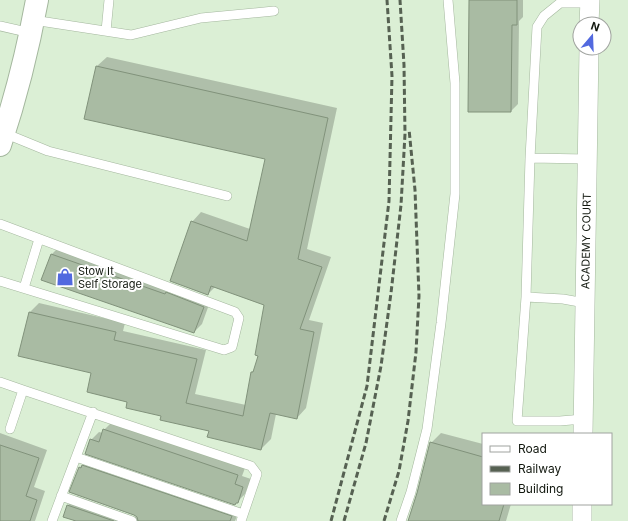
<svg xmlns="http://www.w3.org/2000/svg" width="628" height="521" viewBox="0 0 628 521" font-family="Inter,sans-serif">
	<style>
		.shadow { fill: #0003 }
		.building { fill: #a9bba3; stroke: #81927b }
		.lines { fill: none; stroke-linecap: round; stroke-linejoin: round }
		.lane-casing { stroke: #a4b79e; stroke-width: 10 }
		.street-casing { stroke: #a4b79e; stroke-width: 20 }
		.secondary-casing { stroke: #a4b79e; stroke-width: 24 }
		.lane { stroke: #fff; stroke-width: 9 }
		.street { stroke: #fff; stroke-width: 19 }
		.secondary { stroke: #fff; stroke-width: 22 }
		.rail { stroke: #566152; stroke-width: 3; stroke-dasharray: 6 3; stroke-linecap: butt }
		.labels { text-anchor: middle; stroke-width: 4; stroke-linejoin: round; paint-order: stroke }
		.street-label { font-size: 11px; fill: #12180f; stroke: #fff }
		.poi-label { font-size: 11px; fill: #12180f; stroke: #fff; text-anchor: start }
	</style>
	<rect width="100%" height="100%" fill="#dbefd5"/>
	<path class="shadow" d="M 470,0 L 523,0 L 523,17 L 519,21 L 518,104 L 511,111 Z
		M 107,57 L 337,108 L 307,249 L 331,257 L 309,320 L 323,323 L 306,408 L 297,418 L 276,414 L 271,439 L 261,449 L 162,415 L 92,372 L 29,313 L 39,303 L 125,323 L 123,331 L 206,350 L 195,394 L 246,405 L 252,372 L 255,369 L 259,355 L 266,304 L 216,286 L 208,294 L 192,222 L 201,212 L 250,229 L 266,159 L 97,66 Z
		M 59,247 L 211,299 L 202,324 L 194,332 L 51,255 Z
		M 112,422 L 245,468 L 242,476 L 251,479 L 245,494 L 235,504 L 91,440 L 99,432 L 103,433 L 104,430 Z
		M 0,433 L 47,450 L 34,487 L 45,491 L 35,521 L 0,521 Z
		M 441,433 L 483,444 L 483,504 L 511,504 L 506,521 L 409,521 L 431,443 Z
		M 91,457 L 240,508 L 235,521 L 73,521 L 74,519 L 65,516 L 68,505 L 77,496 L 138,518 L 79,468 Z"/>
	<path class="building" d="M 469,0 L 517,0 L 517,25 L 512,25 L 511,112 L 468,112 Z
		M 96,66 L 328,118 L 298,259 L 322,267 L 300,329 L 314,332 L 297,419 L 270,413 L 261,450 L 207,437 L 209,431 L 160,420 L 161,416 L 126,408 L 127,402 L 87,392 L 91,373 L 18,356 L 29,312 L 116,332 L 114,340 L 197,359 L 186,403 L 243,416 L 251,372 L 253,372 L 258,356 L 255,355 L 264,305 L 211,286 L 208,295 L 170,281 L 191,221 L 247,241 L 265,159 L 84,119 Z
		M 51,254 L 165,294 L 166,292 L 204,307 L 194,333 L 41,280 Z
		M 103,429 L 238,475 L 235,484 L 243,487 L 238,503 L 236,503 L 235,505 L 85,454 L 90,439 L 99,442 Z
		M 430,442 L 483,457 L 483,504 L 504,504 L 499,521 L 408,521 L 417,493 Z
		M 0,445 L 39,458 L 26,496 L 37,500 L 30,521 L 0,521 Z
		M 82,465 L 232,516 L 230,521 L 138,521 L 137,517 L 134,515 L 69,492 L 79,467 L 81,468 Z
		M 67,505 L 114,521 L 76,521 L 63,517 Z"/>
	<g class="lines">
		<g class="lane-casing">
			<path id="lane" d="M 33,20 L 131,35 L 201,18 L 274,11
				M 0,26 L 31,33
				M 106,31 L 109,0
				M 4,133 L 48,151 L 227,196
				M 530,158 L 537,27 L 544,16 L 560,3 L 590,3
				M 0,224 L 235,312 L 239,318 L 232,347 L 224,350 L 0,281
				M 24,288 L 39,239
				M 526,297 L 530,158 L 587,159
				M 0,382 L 23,390 L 10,429
				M 23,390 L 251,466 L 257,474 L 241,521
				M 583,419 L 560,421 L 517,421 L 526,297 L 563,299 L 585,303
				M 76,457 L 243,514
				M 61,496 L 132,521
				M 52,521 L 93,412
				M 401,521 L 411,492 L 427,429 L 441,323 L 455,194 L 455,83 L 448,0"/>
		</g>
		<g class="street-casing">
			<path id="street" d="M 589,24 L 590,0
				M 583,434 L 589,48
				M 582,521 L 582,504"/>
		</g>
		<g class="secondary-casing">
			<path id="secondary" d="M 0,145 C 16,97 28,49 37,0"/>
		</g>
		<use href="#lane" class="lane"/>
		<use href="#street" class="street"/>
		<use href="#secondary" class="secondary"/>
		<path class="rail" d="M 331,521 L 367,386 L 389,201 L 392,76 L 387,0
			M 344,521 L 366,443 L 381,366 L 391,293 L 401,205 L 405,134 L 404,65 L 400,0
			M 384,521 L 399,471 L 408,421 L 416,352 L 419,296 L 415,190 L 409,129"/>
	</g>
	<defs>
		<g id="shop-bare" transform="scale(1.38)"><path d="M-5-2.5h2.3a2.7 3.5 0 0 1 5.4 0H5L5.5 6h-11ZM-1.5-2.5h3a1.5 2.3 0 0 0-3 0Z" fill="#5269df" stroke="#fff" stroke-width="2.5" paint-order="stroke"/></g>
	</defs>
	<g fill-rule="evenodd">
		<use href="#shop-bare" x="65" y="277"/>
	</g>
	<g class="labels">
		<g class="street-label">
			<text transform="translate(586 241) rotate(-89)" y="4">ACADEMY COURT</text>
		</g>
		<g class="poi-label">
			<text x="78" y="275">Stow It<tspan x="78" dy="13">Self Storage</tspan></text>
		</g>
	</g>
	<rect x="482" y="433" width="130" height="72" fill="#ffffff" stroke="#a0a39f"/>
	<rect x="490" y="446" width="20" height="6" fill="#ffffff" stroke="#a0a39f"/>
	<text x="518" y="453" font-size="12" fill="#12180f">Road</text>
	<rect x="490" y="466" width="20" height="6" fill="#566152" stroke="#a0a39f"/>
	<text x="518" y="473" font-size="12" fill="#12180f">Railway</text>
	<rect x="490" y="483" width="20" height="12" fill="#a9bba3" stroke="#a0a39f"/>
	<text x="518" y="493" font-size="12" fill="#12180f">Building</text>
	<g transform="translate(592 36) rotate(19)"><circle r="19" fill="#ffffff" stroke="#a0a39f"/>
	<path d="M0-3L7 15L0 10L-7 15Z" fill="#5269df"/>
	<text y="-6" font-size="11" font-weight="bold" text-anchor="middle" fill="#12180f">N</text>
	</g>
</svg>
